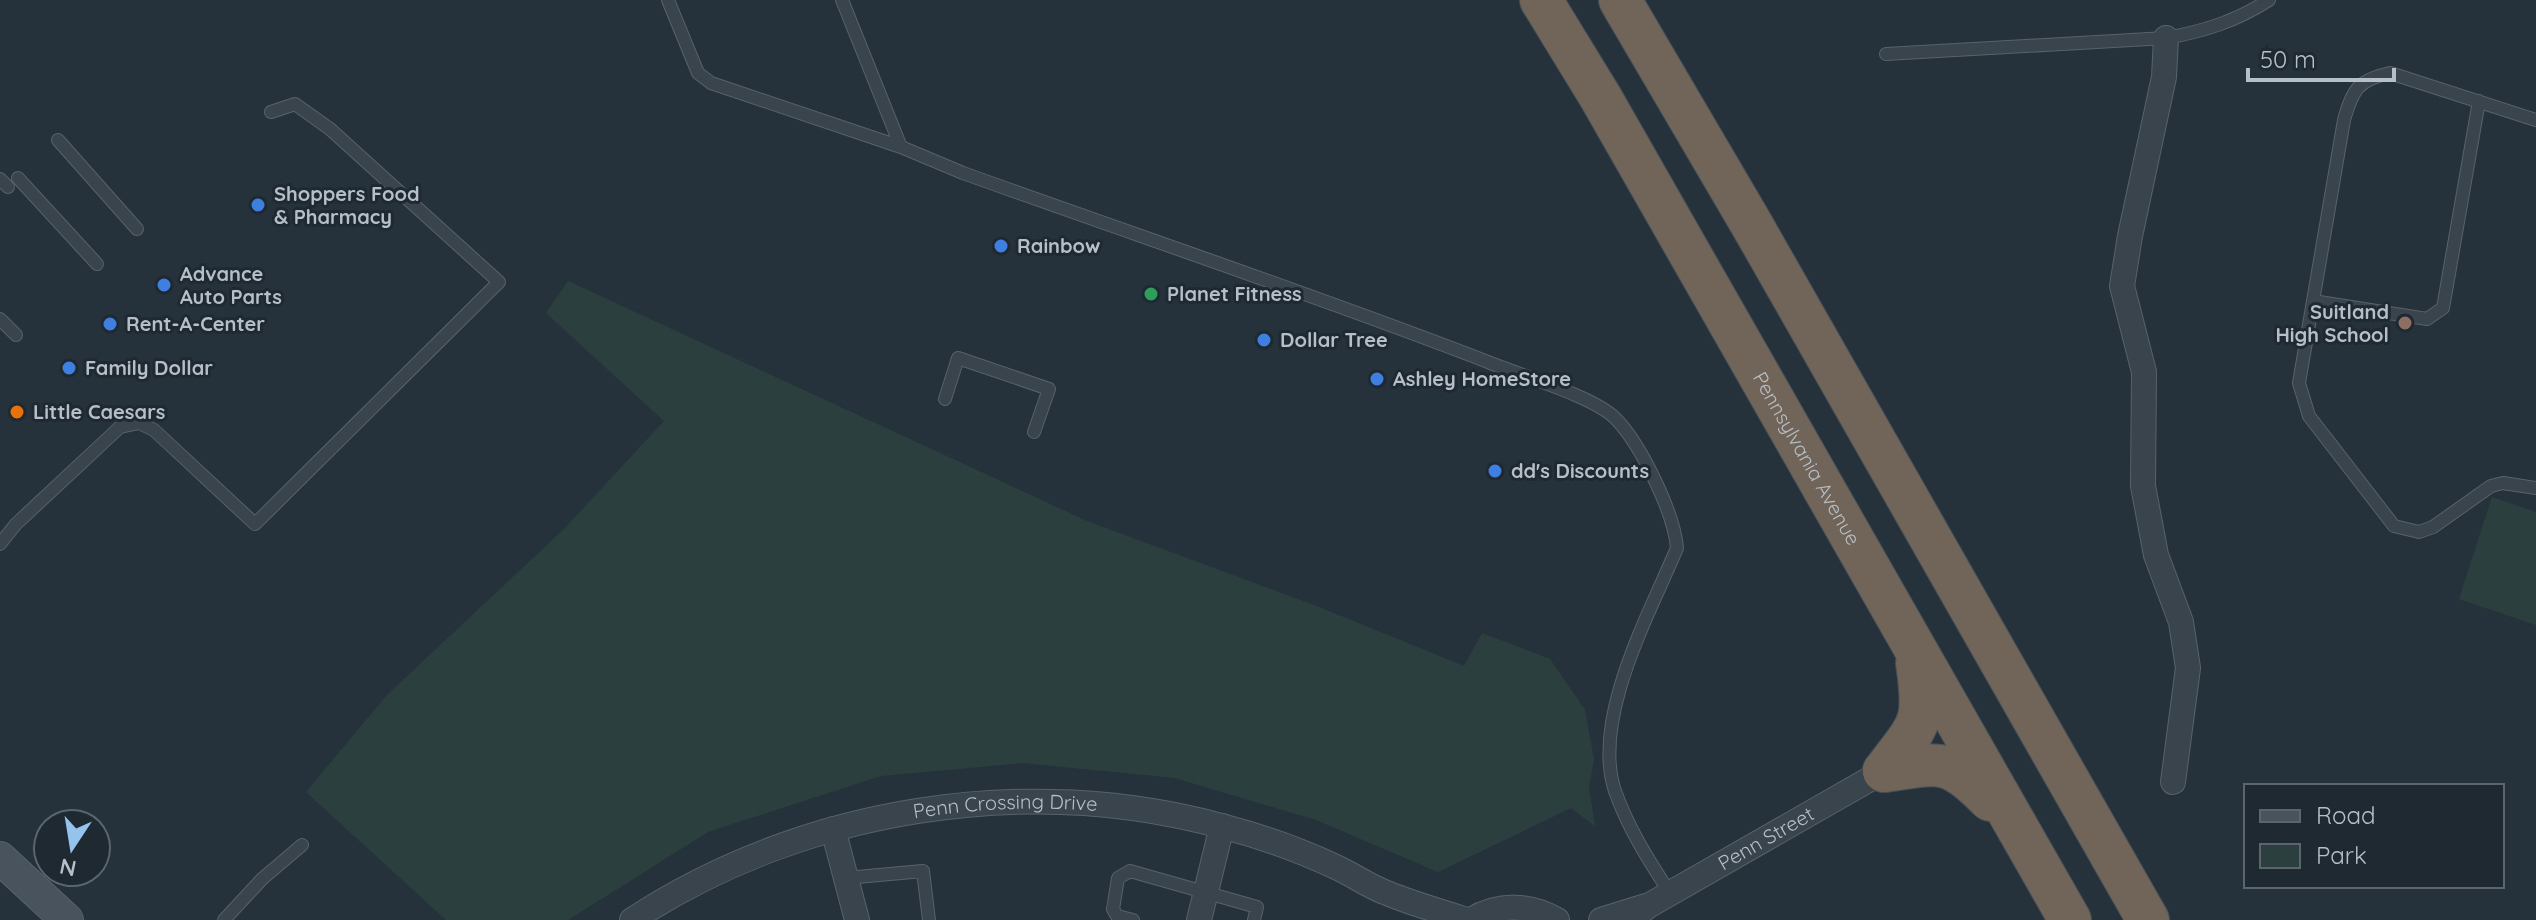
<svg xmlns="http://www.w3.org/2000/svg" width="2536" height="920" viewBox="0 0 2536 920" font-family="Quicksand,sans-serif">
	<style>
		.green { fill: #2b403e }
		.lines { fill: none; stroke-linecap: round; stroke-linejoin: round }
		.lane-casing { stroke: #58626a; stroke-width: 14 }
		.street-casing { stroke: #58626a; stroke-width: 26 }
		.secondary-casing { stroke: #58626a; stroke-width: 34 }
		.highway-casing { stroke: #454f57; stroke-width: 44 }
		.lane { stroke: #3a444c; stroke-width: 12 }
		.street { stroke: #3a444c; stroke-width: 24 }
		.secondary { stroke: #48535e; stroke-width: 32 }
		.highway { stroke: #716458; stroke-width: 42 }
		.shop-dot { fill: #3f7fe0; stroke: #1f2931; stroke-width: 3 }
		.leisure-dot { fill: #2e9e5b; stroke: #1f2931; stroke-width: 3 }
		.education-dot { fill: #8d6e63; stroke: #1f2931; stroke-width: 3 }
		.food-dot { fill: #e8710a; stroke: #1f2931; stroke-width: 3 }
		.labels { text-anchor: middle; stroke-width: 6; stroke-linejoin: round; paint-order: stroke }
		.poi-label { font-size: 20px; font-weight: bold; fill: #b6bfc7; stroke: #1f2931; text-anchor: start }
		.street-label { font-size: 20px; fill: #b6bfc7; stroke: #1f2931 }
	</style>
	<rect width="100%" height="100%" fill="#26323b"/>
	<path class="green" d="M 568,281 L 1087,521 L 1319,607 L 1464,666 L 1482,633 L 1550,659 L 1585,710 L 1594,759 L 1589,788 L 1595,826 L 1571,808 L 1438,872 L 1316,820 L 1175,778 L 1023,763 L 881,776 L 708,832 L 568,920 L 446,920 L 306,792 L 387,695 L 564,529 L 664,421 L 546,313 Z
		M 2492,497 L 2536,512 L 2536,625 L 2459,599 Z"/>
	<g class="lines">
		<g class="lane-casing">
			<path id="lane" d="M 668,0 L 698,73 L 711,83 L 901,147 L 963,173 C 1138,236 1315,295 1488,362 C 1519,375 1593,396 1615,418 C 1640,443 1674,512 1677,548 C 1649,615 1591,719 1615,791 C 1628,828 1649,861 1670,893
				M 842,0 L 901,147
				M 1886,54 L 2166,38 C 2205,31 2236,21 2269,0
				M 2536,120 L 2390,73 C 2358,80 2353,89 2344,120 L 2299,383 L 2309,416 L 2394,526 L 2419,532 L 2433,527 L 2491,486 L 2503,483 L 2536,488
				M 58,140 L 137,229
				M 18,178 L 97,264
				M 0,179 L 8,187
				M 2313,301 L 2427,319 L 2443,308 L 2479,101
				M 0,319 L 16,335
				M 945,399 L 958,358 L 1049,389 L 1034,432
				M 0,544 L 16,524 L 120,427 L 139,423 L 154,430 L 255,524 L 499,282 L 330,129 L 295,104 L 271,112
				M 846,878 L 923,871 L 929,920
				M 224,920 L 262,879 L 302,845
				M 1133,920 L 1117,916 L 1113,909 L 1118,878 L 1130,871 L 1257,907 L 1254,920"/>
		</g>
		<g class="street-casing">
			<g id="street">
				<path d="M 2166,38 L 2164,77 L 2130,236 L 2122,286 L 2144,372 L 2143,486 L 2156,555 L 2181,622 L 2188,668 L 2173,782"/>
				<path d="M 833,829 L 857,920"/>
				<path id="s1" d="M 632,920 C 803,808 1026,772 1225,827 C 1263,837 1302,851 1338,868 C 1355,876 1370,887 1387,893 C 1413,904 1440,911 1467,920"/>
				<path d="M 1199,920 L 1222,826"/>
				<path d="M 1471,920 C 1499,903 1530,904 1557,920"/>
				<path d="M 1601,920 L 1646,906"/>
				<path id="s2" d="M 1631,920 L 1648,906 L 1884,771"/>
			</g>
		</g>
		<g class="secondary-casing">
			<path id="secondary" d="M 0,858 L 67,920"/>
		</g>
		<g class="highway-casing">
			<g id="highway">
				<path id="s3" d="M 1541,0 L 1601,98 L 2070,920"/>
				<path d="M 1620,0 L 1752,225 L 2148,920"/>
				<path d="M 1884,771 C 1941,763 1948,757 1990,800"/>
				<path d="M 1884,771 C 1920,723 1926,725 1917,663"/>
			</g>
		</g>
		<use href="#lane" class="lane"/>
		<use href="#street" class="street"/>
		<use href="#secondary" class="secondary"/>
		<use href="#highway" class="highway"/>
	</g>
	<g class="shop-dot">
		<circle cx="258" cy="205" r="8"/>
		<circle cx="1001" cy="246" r="8"/>
		<circle cx="164" cy="285" r="8"/>
		<circle cx="110" cy="324" r="8"/>
		<circle cx="1264" cy="340" r="8"/>
		<circle cx="69" cy="368" r="8"/>
		<circle cx="1377" cy="379" r="8"/>
		<circle cx="1495" cy="471" r="8"/>
	</g>
	<circle class="leisure-dot" cx="1151" cy="294" r="8"/>
	<circle class="education-dot" cx="2405" cy="323" r="8"/>
	<circle class="food-dot" cx="17" cy="412" r="8"/>
	<g class="labels">
		<g class="poi-label">
			<text x="274" y="201">Shoppers Food<tspan x="274" dy="23">&amp; Pharmacy</tspan></text>
			<text x="1017" y="253">Rainbow</text>
			<text x="180" y="281">Advance<tspan x="180" dy="23">Auto Parts</tspan></text>
			<text x="1167" y="301">Planet Fitness</text>
			<text x="2389" y="319" text-anchor="end">Suitland<tspan x="2389" dy="23">High School</tspan></text>
			<text x="126" y="331">Rent-A-Center</text>
			<text x="1280" y="347">Dollar Tree</text>
			<text x="85" y="375">Family Dollar</text>
			<text x="1393" y="386">Ashley HomeStore</text>
			<text x="33" y="419">Little Caesars</text>
			<text x="1511" y="478">dd's Discounts</text>
		</g>
		<g class="street-label">
			<text dy="7" stroke="none"><textPath href="#s3" startOffset="530">Pennsylvania Avenue</textPath></text>
			<text dy="7" stroke="none"><textPath href="#s1" startOffset="396">Penn Crossing Drive</textPath></text>
			<text dy="7" stroke="none"><textPath href="#s2" startOffset="158">Penn Street</textPath></text>
		</g>
	</g>
	<rect x="2244" y="784" width="260" height="104" fill="#1f2931" stroke="#5b656d" stroke-width="2"/>
	<rect x="2260" y="810" width="40" height="12" fill="#48535e" stroke="#5b656d" stroke-width="2"/>
	<text x="2316" y="824" font-size="24" fill="#b6bfc7">Road</text>
	<rect x="2260" y="844" width="40" height="24" fill="#2b403e" stroke="#5b656d" stroke-width="2"/>
	<text x="2316" y="864" font-size="24" fill="#b6bfc7">Park</text>
	<g transform="translate(72 848) rotate(192)"><circle r="38" fill="#1f2931" stroke="#5b656d" stroke-width="2"/>
	<path d="M0-6L14 30L0 20L-14 30Z" fill="#94c3ee"/>
	<text y="-12" font-size="22" font-weight="bold" text-anchor="middle" fill="#b6bfc7">N</text>
	</g>
	<path d="M2248 68v12h146v-12" fill="none" stroke="#b6bfc7" stroke-width="4"/>
	<text x="2260" y="68" font-size="24" fill="#b6bfc7" stroke="#1f2931" stroke-width="6" paint-order="stroke">50 m</text>
</svg>
